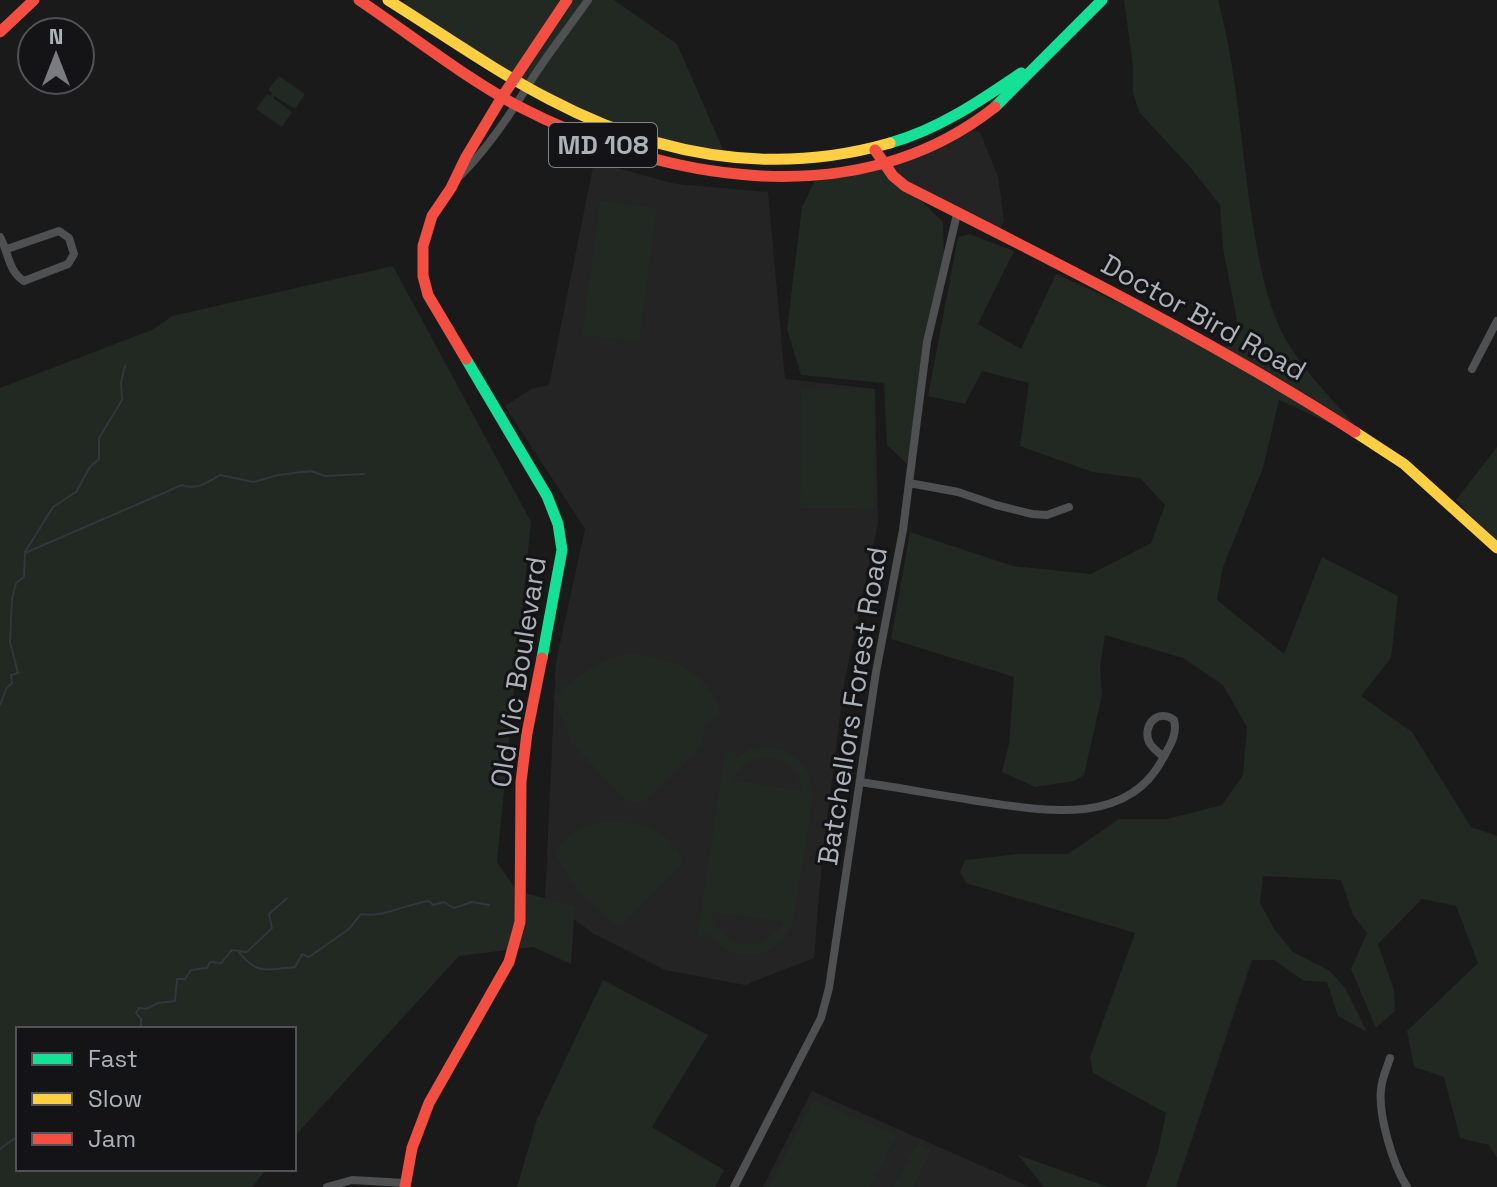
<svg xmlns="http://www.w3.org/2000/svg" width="1497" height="1187" viewBox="0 0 1497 1187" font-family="'Space Grotesk',sans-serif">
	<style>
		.built { fill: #242425 }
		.green { fill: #222822; fill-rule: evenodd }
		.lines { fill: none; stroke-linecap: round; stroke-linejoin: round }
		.stream { stroke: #30383d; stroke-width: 2 }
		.street { stroke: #4e5052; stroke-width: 8 }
		.fast { stroke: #16e098; stroke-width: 11 }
		.slow { stroke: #ffcf43; stroke-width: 11 }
		.jam { stroke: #f24e42; stroke-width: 11 }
		.labels { text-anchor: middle; stroke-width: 6; stroke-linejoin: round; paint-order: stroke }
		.shield { fill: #141416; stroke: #7e8388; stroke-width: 2 }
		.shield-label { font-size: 26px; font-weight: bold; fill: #acb2b9 }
		.street-label { font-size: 28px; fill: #acb2b9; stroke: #141416 }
	</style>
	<rect width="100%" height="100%" fill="#1a1a1a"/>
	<path class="built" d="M 966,128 L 980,132 L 998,177 L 1004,221 L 997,232 L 906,187 L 883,164 Z
		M 594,162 L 676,184 L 768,192 L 785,379 L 875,389 L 878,523 L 844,684 L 822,859 L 814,958 L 745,985 L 665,970 L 594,934 L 545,898 L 556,662 L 585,529 L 505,406 L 531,389 L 549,385 Z
		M 812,1090 L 816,1093 L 1030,1187 L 763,1187 Z"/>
	<path class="green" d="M 405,0 L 614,0 L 677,44 L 726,156 L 597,122 L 400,8 Z
		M 1124,0 L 1218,0 C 1238,73 1241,150 1253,224 C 1258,255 1264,290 1276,319 C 1295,367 1337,401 1368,441 L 1279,400 L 1263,468 L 1223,567 L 1217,600 L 1284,654 L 1322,557 L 1398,596 L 1391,658 L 1361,696 L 1412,732 L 1471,827 L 1497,836 L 1497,1158 L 1489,1145 L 1460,1138 L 1444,1077 L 1414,1067 L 1407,1031 L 1478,963 L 1456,906 L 1422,899 L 1378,944 L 1394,990 L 1395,1011 L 1376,1028 L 1351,969 L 1367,933 L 1353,915 L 1341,880 L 1263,876 L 1260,903 L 1275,930 L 1293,952 L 1330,971 L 1345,988 L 1367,1032 L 1338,1016 L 1327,982 L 1304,981 L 1274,960 L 1252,960 L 1176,1187 L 1146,1187 L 1158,1151 L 1166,1113 L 1093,1073 L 1090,1057 L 1135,933 L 966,883 L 960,872 L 965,860 L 1017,854 L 1068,854 L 1119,819 L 1167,819 L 1222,805 L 1243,775 L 1247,727 L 1223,685 L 1183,658 L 1105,635 L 1100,667 L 1102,695 L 1084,775 L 1074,781 L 1035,787 L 1002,772 L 1009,744 L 1014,677 L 891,639 L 910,532 L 1013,566 L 1091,574 L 1151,543 L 1165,505 L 1140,478 L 1092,472 L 1020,446 L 1029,383 L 982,371 L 965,404 L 928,396 L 958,237 L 969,234 L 1014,251 L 978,324 L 1021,349 L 1056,274 L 1183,332 L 1209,347 L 1232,346 L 1236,340 L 1237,321 L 1223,248 L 1220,205 L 1190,167 L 1139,112 L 1133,93 L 1133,66 Z
		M 279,76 L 305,94 L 295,109 L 274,96 L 273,98 L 292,112 L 282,127 L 256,109 L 267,94 L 270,96 L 272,93 L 268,90 Z
		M 883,164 L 943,222 L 944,267 L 907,464 L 887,445 L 884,383 L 801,375 L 787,329 L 802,207 L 817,176 Z
		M 600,200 L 657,208 L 639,342 L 582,335 Z
		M 393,266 L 531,522 L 497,862 L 517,891 L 575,906 L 571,964 L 533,947 L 459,956 L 294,1137 L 294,1029 L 18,1029 L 18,1169 L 267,1169 L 252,1187 L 0,1187 L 0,388 L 154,329 L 172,316 Z
		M 801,388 L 875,389 L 874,509 L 800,508 Z
		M 1497,447 L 1497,543 L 1456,500 Z
		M 628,654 C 672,656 707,670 722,714 L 707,723 L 701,748 L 646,801 L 626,801 L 572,744 L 553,697 C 579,675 594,661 628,654 Z
		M 770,746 C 798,752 813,769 813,798 L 793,923 C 778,959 731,968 709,933 L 707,938 L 697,936 L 725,751 L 736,752 L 736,758 L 750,749 ZM 767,757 C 786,760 799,771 802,791 L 733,780 C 740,765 751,759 767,757 ZM 712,912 L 782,922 L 782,923 C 765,955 718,950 712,912 Z
		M 606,821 C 643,823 667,826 684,862 L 623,925 L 614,925 L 578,892 L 554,854 C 570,830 579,827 606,821 Z
		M 603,980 L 708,1035 L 652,1127 L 724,1170 L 715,1187 L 517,1187 L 537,1119 Z
		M 814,1100 L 897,1135 L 870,1187 L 768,1187 Z
		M 918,1143 L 931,1151 L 913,1187 L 893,1187 Z
		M 1018,1155 L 1108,1187 L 1044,1187 Z"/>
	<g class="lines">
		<path class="stream" d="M 25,552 L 53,507 L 76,492 L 90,467 L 99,459 L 99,438 L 122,400 L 121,382 L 125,366
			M 0,705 L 6,689 L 12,683 L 11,675 L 18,673 L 10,642 L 12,599 L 16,583 L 24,577 L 25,553 L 182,485 C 196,491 208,482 220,475 L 254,482 L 278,475 L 311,471 L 325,476 L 364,474
			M 239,952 C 256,975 269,970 295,967 L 302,954 L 309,957 L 349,929 L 361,914 C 383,918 406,904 429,901 L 433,905 L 444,902 L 454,908 L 472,902 L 489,905
			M 129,1029 L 130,1029
			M 137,1029 L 141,1027 L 141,1019 L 136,1013 L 139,1008 L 146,1009 L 158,1003 L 175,1001 L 177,979 L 185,979 L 191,970 L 207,968 L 210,962 L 221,963 L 232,950 L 247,952 L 272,928 L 269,914 L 287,898
			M 0,1149 L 18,1136"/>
		<path class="street" d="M 459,177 C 486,150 507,120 527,87 C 545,57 568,29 588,0
			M 0,237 C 9,253 8,271 24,281 L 68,264 L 74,254 L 69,238 L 59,231 L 7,249
			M 1472,369 L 1497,321
			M 909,483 L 958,492 L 996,505 L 1032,514 L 1047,515 L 1069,507
			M 861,782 C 900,788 939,795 977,801 C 1040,810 1126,828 1162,760 C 1169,747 1178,735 1174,720 C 1158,708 1142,725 1149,742 C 1152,748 1159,753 1164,757
			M 1390,1058 C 1387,1068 1382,1078 1381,1089 C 1378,1115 1393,1165 1407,1187
			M 327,1187 L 352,1180 L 405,1183
			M 734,1187 L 821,1018 L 829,988 L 876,672 L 903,530 L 927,342 L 957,214"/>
		<path class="fast" d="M 995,107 L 1102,0
			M 890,143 C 939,129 980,101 1021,73
			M 466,359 L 547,496 L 558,524 L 562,550 L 542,658"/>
		<path class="slow" d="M 388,0 C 441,33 493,70 549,99 C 657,156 771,177 890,143
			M 1355,432 L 1404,464 L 1497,548"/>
		<path class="jam" d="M 359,0 C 411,35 461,75 516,105 C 661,181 856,217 995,107
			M 0,32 L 34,0
			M 875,150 L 893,176 L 905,186 C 1057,263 1212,340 1355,432
			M 466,359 L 428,295 L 423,276 L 423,246 L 432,216 L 451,188 L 466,157 L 502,97 L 567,0
			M 405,1187 L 412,1148 L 429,1103 L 509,962 L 520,922 L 521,782 L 527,733 L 542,658"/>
	</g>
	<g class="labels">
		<rect class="shield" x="549" y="123" width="108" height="44" rx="6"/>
		<g class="shield-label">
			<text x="603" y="154">MD 108</text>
		</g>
		<g class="street-label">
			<text transform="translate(1204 317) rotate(29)" y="10">Doctor Bird Road</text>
			<text transform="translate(518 672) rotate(-81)" y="10">Old Vic Boulevard</text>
			<text transform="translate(852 706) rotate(-81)" y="10">Batchellors Forest Road</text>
		</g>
	</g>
	<rect x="16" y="1027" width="280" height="144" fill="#141416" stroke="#515357" stroke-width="2"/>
	<rect x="32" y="1053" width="40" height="12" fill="#16e098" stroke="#515357" stroke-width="2"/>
	<text x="88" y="1067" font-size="24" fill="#acb2b9">Fast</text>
	<rect x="32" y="1093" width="40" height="12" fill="#ffcf43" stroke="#515357" stroke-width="2"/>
	<text x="88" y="1107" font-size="24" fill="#acb2b9">Slow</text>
	<rect x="32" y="1133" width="40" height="12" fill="#f24e42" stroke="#515357" stroke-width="2"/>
	<text x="88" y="1147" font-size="24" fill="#acb2b9">Jam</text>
	<g transform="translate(56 56)"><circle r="38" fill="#141416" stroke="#515357" stroke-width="2"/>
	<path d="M0-6L14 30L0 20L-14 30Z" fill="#797d81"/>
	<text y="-12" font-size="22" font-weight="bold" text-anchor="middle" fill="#acb2b9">N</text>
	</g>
</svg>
